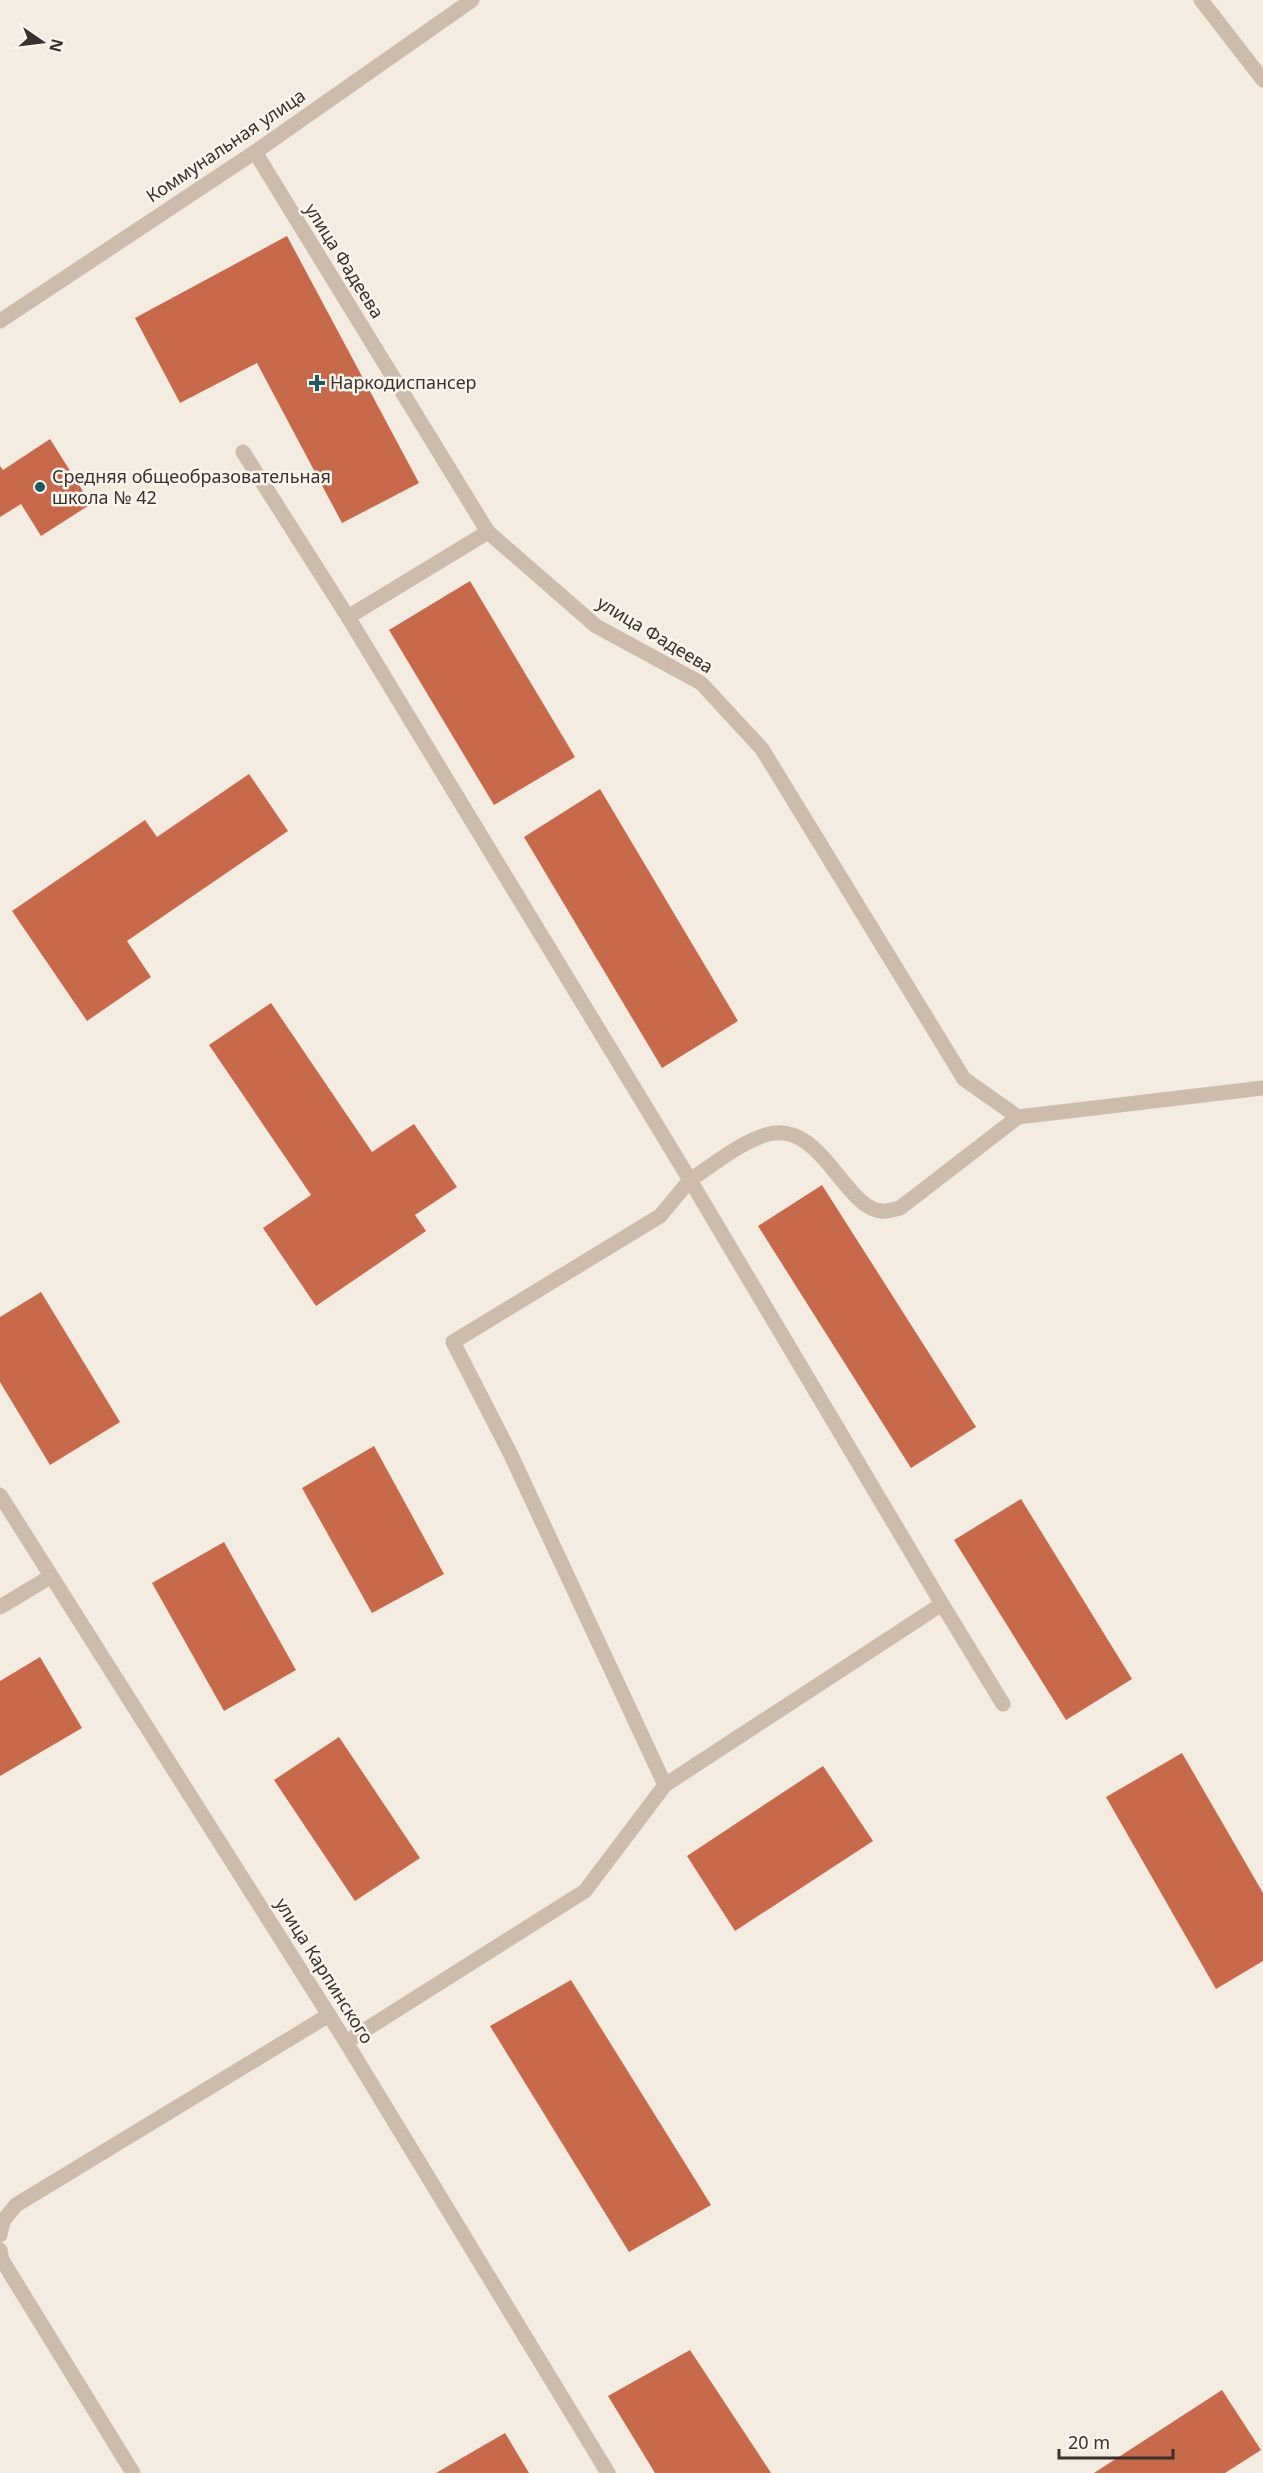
<svg xmlns="http://www.w3.org/2000/svg" width="1263" height="2473" viewBox="0 0 1263 2473" font-family="'Noto Sans',sans-serif">
	<style>
		.building { fill: #c8694b }
		.lines { fill: none; stroke-linecap: round; stroke-linejoin: round }
		.service { stroke: #cdbbac; stroke-width: 15 }
		.minor { stroke: #cdbbac; stroke-width: 15 }
		.poi-dot { fill: #1f5a5e; stroke: #fbf5ee; stroke-width: 2 }
		.labels { text-anchor: middle; stroke-width: 5; stroke-linejoin: round; paint-order: stroke }
		.street-label { font-size: 18px; fill: #3b302b; stroke: #fbf5ee }
		.poi-label { font-size: 18px; fill: #3b302b; stroke: #fbf5ee; text-anchor: start }
	</style>
	<rect width="100%" height="100%" fill="#f4ebe1"/>
	<path class="building" d="M 287,236 L 419,483 L 342,523 L 257,363 L 180,403 L 135,318 Z
		M 50,439 L 91,504 L 41,536 L 21,504 L 0,517 L 0,466 L 3,470 Z
		M 470,581 L 575,757 L 494,805 L 389,630 Z
		M 249,774 L 288,831 L 127,941 L 151,977 L 87,1021 L 12,911 L 145,820 L 157,837 Z
		M 600,789 L 738,1021 L 662,1068 L 524,837 Z
		M 271,1003 L 372,1152 L 414,1124 L 457,1187 L 415,1215 L 426,1231 L 316,1306 L 263,1228 L 311,1195 L 209,1045 Z
		M 822,1185 L 976,1427 L 911,1468 L 758,1226 Z
		M 41,1292 L 120,1422 L 50,1465 L 0,1382 L 0,1317 Z
		M 374,1446 L 444,1574 L 372,1613 L 302,1488 Z
		M 1021,1499 L 1132,1679 L 1066,1720 L 954,1540 Z
		M 224,1542 L 296,1670 L 224,1711 L 152,1583 Z
		M 40,1657 L 82,1728 L 0,1776 L 0,1681 Z
		M 339,1737 L 420,1858 L 355,1901 L 274,1780 Z
		M 1182,1753 L 1263,1893 L 1263,1961 L 1216,1989 L 1106,1797 Z
		M 823,1766 L 873,1841 L 735,1931 L 687,1856 Z
		M 571,1980 L 711,2205 L 629,2252 L 490,2026 Z
		M 690,2350 L 771,2473 L 655,2473 L 608,2396 Z
		M 1222,2390 L 1261,2450 L 1225,2473 L 1094,2473 Z
		M 505,2433 L 529,2473 L 436,2473 Z"/>
	<g class="lines">
		<path class="service" d="M 1201,0 L 1263,80
			M 243,452 L 348,617
			M 488,532 L 348,617 L 690,1180 C 713,1165 738,1144 765,1135 C 820,1117 843,1207 881,1211 C 887,1212 894,1209 900,1208 L 1018,1117 L 1263,1088
			M 665,1785 L 942,1604 L 1003,1704
			M 346,2042 L 585,1891 L 665,1785 L 510,1453 L 453,1342 L 660,1216 L 690,1180 L 942,1604
			M 0,2235 L 3,2221 L 16,2205 L 329,2015
			M 0,2250 L 2,2260 L 133,2473"/>
		<path class="minor" d="M 255,152 L 488,532 L 596,626 L 701,683 L 762,749 L 964,1079 L 1018,1117
			M 0,321 L 255,152 L 472,0
			M 0,1495 L 346,2042 L 608,2473
			M 0,1607 L 50,1577"/>
	</g>
	<g class="poi-dot">
		<path d="M314 374h6v6h6v6h-6v6h-6v-6h-6v-6h6z"/>
		<circle cx="40" cy="487" r="6"/>
	</g>
	<g class="labels">
		<g class="street-label">
			<text transform="translate(226 146) rotate(-34)" y="6">Коммунальная улица</text>
			<text transform="translate(344 261) rotate(58)" y="6">улица Фадеева</text>
			<text transform="translate(655 635) rotate(31)" y="6">улица Фадеева</text>
			<text transform="translate(324 1971) rotate(58)" y="6">улица Карпинского</text>
		</g>
		<g class="poi-label">
			<text x="330" y="389">Наркодиспансер</text>
			<text x="52" y="483">Средняя общеобразовательная<tspan x="52" dy="21">школа № 42</tspan></text>
		</g>
	</g>
	<g transform="translate(42 42) rotate(104)" stroke="#fbf5ee" stroke-width="4.5" paint-order="stroke">
	<path d="M0-4.5L10 22L0 15L-10 22Z" fill="#3b302b"/>
	<text y="-9" font-size="16" font-weight="bold" text-anchor="middle" fill="#3b302b">N</text>
	</g>
	<path d="M1059 2449v9h114v-9" fill="none" stroke="#3b302b" stroke-width="3"/>
	<text x="1068" y="2449" font-size="18" fill="#3b302b" stroke="#fbf5ee" stroke-width="4.5" paint-order="stroke">20 m</text>
</svg>
